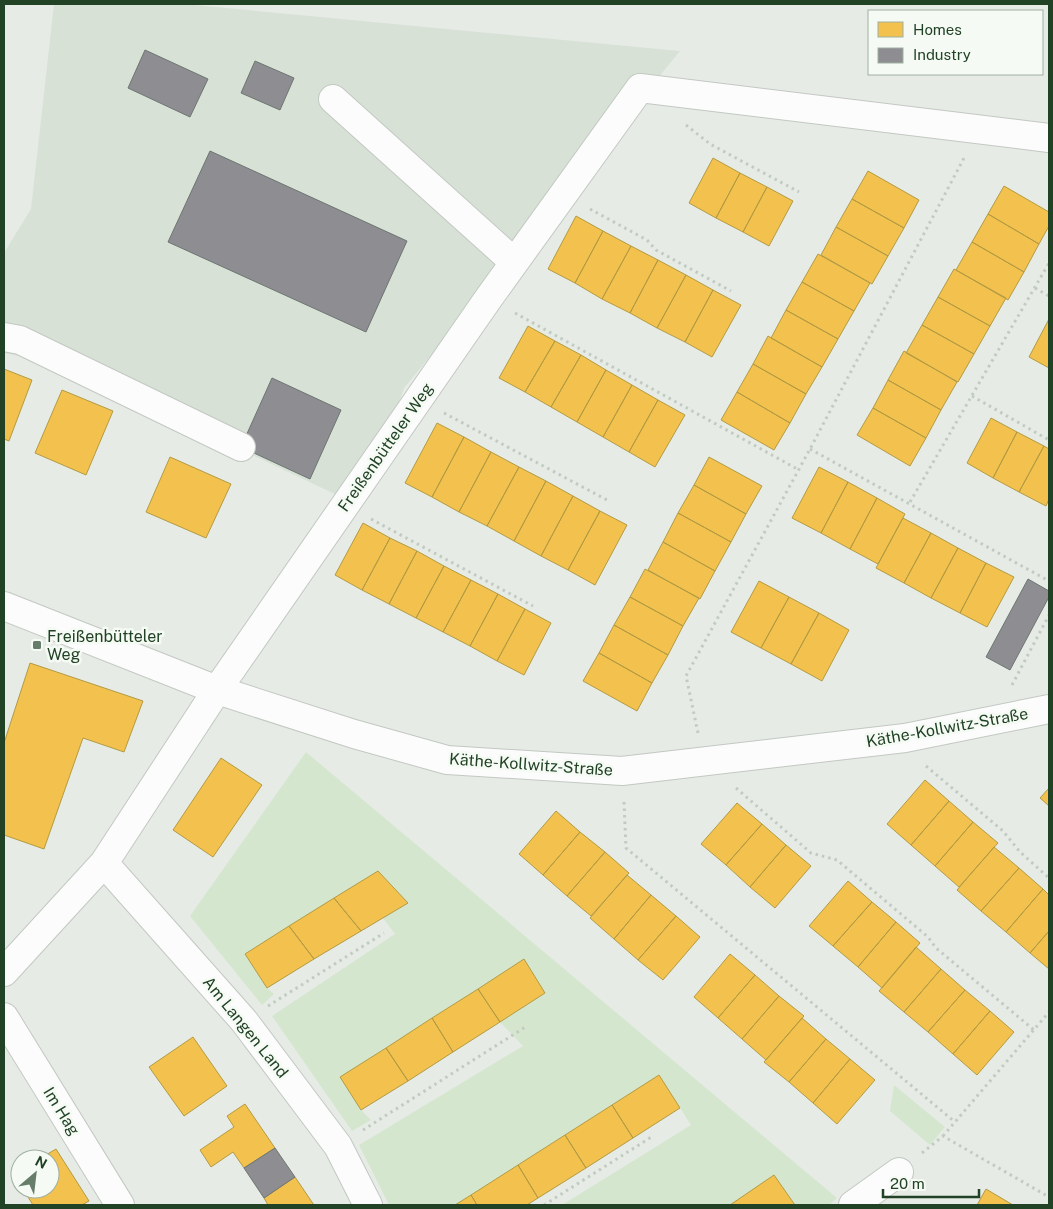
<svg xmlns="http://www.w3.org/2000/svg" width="1053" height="1209" viewBox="0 0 1053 1209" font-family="'Public Sans',sans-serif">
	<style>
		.built { fill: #d7e1d6 }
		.green { fill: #d5e6ce }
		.homes { fill: #f2c14e; stroke: #b39b42 }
		.industry { fill: #8d8d92; stroke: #6d7671 }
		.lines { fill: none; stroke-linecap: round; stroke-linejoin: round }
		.minor-casing { stroke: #c3c8c3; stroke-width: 30 }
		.path { stroke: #c2cbc2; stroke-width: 3; stroke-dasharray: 2.5 4; stroke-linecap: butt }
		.minor { stroke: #fbfcfb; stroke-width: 28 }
		.poi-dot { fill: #667d69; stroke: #f5faf4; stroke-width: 2 }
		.labels { text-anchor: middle; stroke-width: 5; stroke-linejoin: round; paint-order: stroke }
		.street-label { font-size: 16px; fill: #214225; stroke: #f5faf4 }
		.poi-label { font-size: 16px; fill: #214225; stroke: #f5faf4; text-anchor: start }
	</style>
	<rect width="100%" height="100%" fill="#e6ebe6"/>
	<path class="built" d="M 54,4 L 184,4 L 680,51 L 404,388 L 362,507 L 61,364 L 4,353 L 4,253 L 31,209 Z"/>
	<path class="green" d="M 306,752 L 837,1198 L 829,1205 L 795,1205 L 774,1175 L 730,1205 L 562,1205 L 691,1125 L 659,1075 L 455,1205 L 389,1205 L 359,1145 L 523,1046 L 500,1022 L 545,993 L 524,960 L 340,1077 L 361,1110 L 371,1120 L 352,1131 L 272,1016 L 395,934 L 383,918 L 408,903 L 378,871 L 245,954 L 267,988 L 274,994 L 262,1005 L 190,916 Z
		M 894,1085 L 945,1127 L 930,1145 L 890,1111 Z"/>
	<path class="homes" d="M 713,158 L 740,173 L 716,218 L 689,203 Z
		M 868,171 L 919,200 L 904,228 L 852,199 Z
		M 740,173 L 767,187 L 743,232 L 716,218 Z
		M 1004,186 L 1049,212 L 1049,226 L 1039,244 L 988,214 Z
		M 767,187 L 793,201 L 769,246 L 743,232 Z
		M 852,199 L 904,228 L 888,256 L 836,227 Z
		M 988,214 L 1039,244 L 1024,272 L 972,242 Z
		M 576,216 L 603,231 L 575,283 L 548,269 Z
		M 836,227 L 888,256 L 872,284 L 821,255 Z
		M 603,231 L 631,246 L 602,299 L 575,283 Z
		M 972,242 L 1024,272 L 1008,300 L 956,270 Z
		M 631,246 L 658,260 L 630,313 L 602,299 Z
		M 818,254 L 870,283 L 854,311 L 802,282 Z
		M 658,260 L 686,275 L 657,328 L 630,313 Z
		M 954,269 L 1006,298 L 990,326 L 938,297 Z
		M 686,275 L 713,290 L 685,342 L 657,328 Z
		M 802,282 L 854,311 L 838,339 L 786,310 Z
		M 713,290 L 741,305 L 712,357 L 685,342 Z
		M 938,297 L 990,326 L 974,354 L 922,325 Z
		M 786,310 L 838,339 L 822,367 L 771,338 Z
		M 1049,319 L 1049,368 L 1029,357 Z
		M 922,325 L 974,354 L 958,382 L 906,353 Z
		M 528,326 L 555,341 L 525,392 L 499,378 Z
		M 768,336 L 822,367 L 806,394 L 753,364 Z
		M 555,341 L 581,355 L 551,407 L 525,392 Z
		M 904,351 L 957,382 L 941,410 L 888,380 Z
		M 581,355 L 606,370 L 577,422 L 551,407 Z
		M 753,364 L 806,394 L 790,423 L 737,392 Z
		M 4,369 L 32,380 L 9,441 L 4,439 Z
		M 606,370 L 632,385 L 603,437 L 577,422 Z
		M 888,380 L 941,410 L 926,438 L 873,408 Z
		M 632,385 L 658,400 L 629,452 L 603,437 Z
		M 62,390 L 113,411 L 86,475 L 35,453 Z
		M 737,392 L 790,423 L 774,450 L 721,420 Z
		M 658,400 L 685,415 L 655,467 L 629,452 Z
		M 873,408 L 926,438 L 910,466 L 857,435 Z
		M 991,418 L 1017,432 L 993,478 L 967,463 Z
		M 437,423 L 464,437 L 432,497 L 405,483 Z
		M 1017,432 L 1044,446 L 1019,492 L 993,478 Z
		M 464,437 L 491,452 L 459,512 L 432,497 Z
		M 1044,446 L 1049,449 L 1049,499 L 1046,506 L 1019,492 Z
		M 491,452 L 519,467 L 487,526 L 459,512 Z
		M 170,457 L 231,484 L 206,538 L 146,512 Z
		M 709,457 L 762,486 L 746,514 L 694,485 Z
		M 519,467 L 546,481 L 514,541 L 487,526 Z
		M 819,467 L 848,482 L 821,533 L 792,518 Z
		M 546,481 L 573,496 L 541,556 L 514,541 Z
		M 848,482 L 877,498 L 850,549 L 821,533 Z
		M 694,485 L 746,514 L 731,542 L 678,513 Z
		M 573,496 L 600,511 L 568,570 L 541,556 Z
		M 877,498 L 905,514 L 878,564 L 850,549 Z
		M 600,511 L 627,525 L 595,585 L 568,570 Z
		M 678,513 L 731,542 L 715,571 L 663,542 Z
		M 903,518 L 931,533 L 904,583 L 876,568 Z
		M 363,523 L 390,538 L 362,590 L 335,575 Z
		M 931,533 L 958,548 L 931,598 L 904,583 Z
		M 390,538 L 417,551 L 389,604 L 362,590 Z
		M 663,542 L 715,571 L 700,599 L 648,570 Z
		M 958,548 L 986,563 L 960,613 L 931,598 Z
		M 417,551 L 444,566 L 416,618 L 389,604 Z
		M 986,563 L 1014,577 L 987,627 L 960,613 Z
		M 444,566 L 471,580 L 443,632 L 416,618 Z
		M 645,569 L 699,598 L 683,626 L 630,597 Z
		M 471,580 L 498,594 L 470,646 L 443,632 Z
		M 759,581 L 789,597 L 761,648 L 731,632 Z
		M 498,594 L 525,609 L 497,661 L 470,646 Z
		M 630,597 L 683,626 L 668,655 L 614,625 Z
		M 789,597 L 819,613 L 791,664 L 761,648 Z
		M 525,609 L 551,623 L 524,675 L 497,661 Z
		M 819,613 L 849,630 L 822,681 L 791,664 Z
		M 614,625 L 668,655 L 652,683 L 599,653 Z
		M 599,653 L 652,683 L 637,711 L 583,681 Z
		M 30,663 L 143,701 L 124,752 L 83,738 L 44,849 L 4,835 L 4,743 Z
		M 221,758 L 262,785 L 213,857 L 173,830 Z
		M 925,780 L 949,801 L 911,845 L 887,824 Z
		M 1049,788 L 1049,806 L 1040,798 Z
		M 949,801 L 973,822 L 935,866 L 911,845 Z
		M 737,803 L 762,824 L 726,865 L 701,844 Z
		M 556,811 L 580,832 L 543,875 L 519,854 Z
		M 973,822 L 998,843 L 959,887 L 935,866 Z
		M 762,824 L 786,845 L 750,887 L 726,865 Z
		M 580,832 L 605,852 L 567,896 L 543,875 Z
		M 786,845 L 811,866 L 775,908 L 750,887 Z
		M 994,847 L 1019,868 L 981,911 L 957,890 Z
		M 605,852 L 629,873 L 591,916 L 567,896 Z
		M 1019,868 L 1043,889 L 1006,932 L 981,911 Z
		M 378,871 L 408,903 L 361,931 L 334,898 Z
		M 627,875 L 651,895 L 614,939 L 590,918 Z
		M 848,881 L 872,902 L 833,946 L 809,926 Z
		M 1043,889 L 1049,895 L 1049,931 L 1030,953 L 1006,932 Z
		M 651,895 L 676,916 L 638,960 L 614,939 Z
		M 334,898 L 361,931 L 314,959 L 289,926 Z
		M 872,902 L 896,922 L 858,967 L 833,946 Z
		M 676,916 L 700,937 L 663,980 L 638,960 Z
		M 896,922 L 920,943 L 882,988 L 858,967 Z
		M 289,926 L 314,959 L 267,988 L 245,954 Z
		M 1049,931 L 1049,969 L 1030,953 Z
		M 916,947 L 941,969 L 904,1012 L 879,991 Z
		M 730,954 L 755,975 L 718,1018 L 694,997 Z
		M 524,959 L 545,993 L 500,1022 L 478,989 Z
		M 941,969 L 965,990 L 928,1032 L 904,1012 Z
		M 755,975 L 779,996 L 742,1039 L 718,1018 Z
		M 478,989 L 500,1022 L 453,1052 L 432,1018 Z
		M 965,990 L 990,1011 L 953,1054 L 928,1032 Z
		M 779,996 L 804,1016 L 766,1060 L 742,1039 Z
		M 990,1011 L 1014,1032 L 977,1075 L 953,1054 Z
		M 432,1018 L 453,1052 L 408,1081 L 386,1048 Z
		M 802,1018 L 826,1039 L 789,1082 L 764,1062 Z
		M 193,1037 L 227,1086 L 184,1116 L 149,1067 Z
		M 826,1039 L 850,1059 L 813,1103 L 789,1082 Z
		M 386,1048 L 408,1081 L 361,1110 L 340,1077 Z
		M 850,1059 L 875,1080 L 837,1124 L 813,1103 Z
		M 659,1075 L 680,1108 L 633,1138 L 612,1105 Z
		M 245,1104 L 275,1148 L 244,1168 L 233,1152 L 211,1167 L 200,1150 L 234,1127 L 227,1116 Z
		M 612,1105 L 633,1138 L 586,1168 L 565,1135 Z
		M 565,1135 L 586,1168 L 538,1198 L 518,1165 Z
		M 56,1149 L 89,1201 L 82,1205 L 33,1205 L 23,1189 L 50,1189 L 50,1159 L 39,1159 Z
		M 518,1165 L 538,1198 L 527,1205 L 477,1205 L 471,1195 Z
		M 20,1171 L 20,1184 L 14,1174 Z
		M 774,1175 L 795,1205 L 730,1205 Z
		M 295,1177 L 314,1205 L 268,1205 L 264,1198 Z
		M 986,1189 L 1013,1205 L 977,1205 Z
		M 471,1195 L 477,1205 L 455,1205 Z"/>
	<path class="industry" d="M 145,50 L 208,79 L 190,117 L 128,88 Z
		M 255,61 L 294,78 L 280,110 L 241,93 Z
		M 210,151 L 407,241 L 366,332 L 168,242 Z
		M 272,378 L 341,410 L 310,479 L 241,447 Z
		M 1028,579 L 1049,591 L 1049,597 L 1010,670 L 986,657 Z
		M 275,1148 L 295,1177 L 264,1198 L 244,1168 Z"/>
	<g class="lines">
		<g class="minor-casing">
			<path id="minor" d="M 333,99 L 514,262
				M 4,337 L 20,340 L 241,447
				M 4,606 L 217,690 L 354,734 L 447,760 L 622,771 L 905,738 L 1049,709
				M 104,863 L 244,1021 L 338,1146 L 368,1205
				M 4,972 L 104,863 L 217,690 L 488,299 L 640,88 L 1049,138
				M 4,1017 L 120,1205
				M 853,1205 L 899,1172"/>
		</g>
		<path class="path" d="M 686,125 L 710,144 L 799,192
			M 590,209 L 647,240 L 656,250 L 731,291
			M 1035,288 L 1049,296
			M 515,313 L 799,470
			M 972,396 L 1049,440
			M 444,413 L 607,500
			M 810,449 L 1049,581
			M 910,502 L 1049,263
			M 371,519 L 533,606
			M 1012,685 L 1049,615
			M 698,733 L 686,676 L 810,449 L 964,158
			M 926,766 L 1003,831 L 1020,852 L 1049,878
			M 736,788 L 811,853 L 837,860 L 928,937 L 936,948 L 1034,1030
			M 624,802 L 626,848 L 955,1122
			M 268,1006 L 384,933
			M 363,1130 L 527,1026
			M 943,1136 L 1049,1012
			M 922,1153 L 943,1136 L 1049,1197
			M 544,1205 L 653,1136"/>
		<use href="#minor" class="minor"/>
	</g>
	<rect class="poi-dot" x="32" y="640" width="10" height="10" rx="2.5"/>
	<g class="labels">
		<g class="street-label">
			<text transform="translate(385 447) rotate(-55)" y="6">Freißenbütteler Weg</text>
			<text transform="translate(947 727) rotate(-10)" y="6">Käthe-Kollwitz-Straße</text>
			<text transform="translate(531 764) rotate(4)" y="6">Käthe-Kollwitz-Straße</text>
			<text transform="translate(246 1027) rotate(51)" y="6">Am Langen Land</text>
			<text transform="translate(62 1111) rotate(58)" y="6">Im Hag</text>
		</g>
		<g class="poi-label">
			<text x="47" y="642">Freißenbütteler<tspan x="47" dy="18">Weg</tspan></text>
		</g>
	</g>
	<rect width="1053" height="1209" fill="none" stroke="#214225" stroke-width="10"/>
	<rect x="868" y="10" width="175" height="65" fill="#f5faf4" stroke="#a0b0a1"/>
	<rect x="878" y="22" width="25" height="15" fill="#f2c14e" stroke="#a0b0a1"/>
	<text x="913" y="35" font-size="15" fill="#214225">Homes</text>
	<rect x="878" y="48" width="25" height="15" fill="#8d8d92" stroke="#a0b0a1"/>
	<text x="913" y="60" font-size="15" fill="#214225">Industry</text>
	<g transform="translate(35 1174) rotate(28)"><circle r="24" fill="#f5faf4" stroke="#a0b0a1"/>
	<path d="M0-4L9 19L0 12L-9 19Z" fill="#667d69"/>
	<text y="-8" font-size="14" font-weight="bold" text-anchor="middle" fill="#214225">N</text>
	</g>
	<path d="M883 1189v8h96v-8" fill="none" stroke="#214225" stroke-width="2.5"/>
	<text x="890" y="1189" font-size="15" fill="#214225" stroke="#f5faf4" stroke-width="4" paint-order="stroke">20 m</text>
</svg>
